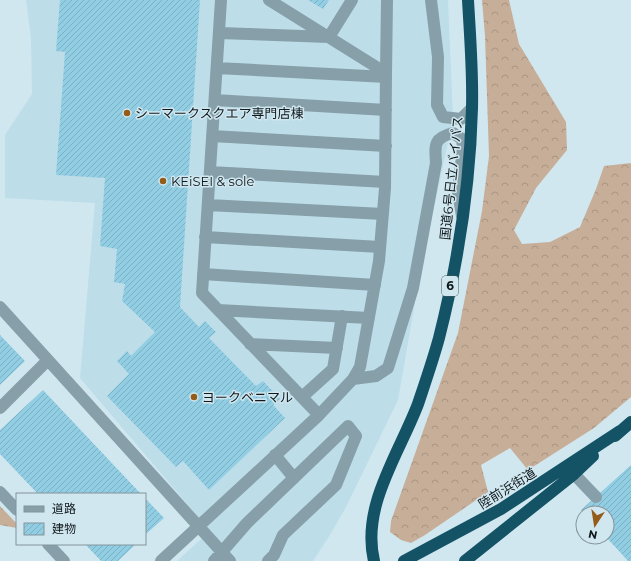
<svg xmlns="http://www.w3.org/2000/svg" width="631" height="561" viewBox="0 0 631 561" font-family="Montserrat,'Noto Sans JP',sans-serif">
	<style>
		.built { fill: #bddde9 }
		.forest { fill: url(#forest-crowns) }
		.building { fill: url(#building-hatch) }
		.lines { fill: none; stroke-linecap: round; stroke-linejoin: round }
		.minor { stroke: #879fa8; stroke-width: 12 }
		.highway { stroke: #145365; stroke-width: 12 }
		.poi-dot { fill: #955b19; stroke: #d0e7f0; stroke-width: 1.5 }
		.labels { text-anchor: middle; stroke-width: 3; stroke-linejoin: round; paint-order: stroke }
		.shield { fill: #d0e7f0; stroke: #4a565b; stroke-width: 1 }
		.shield-label { font-size: 12px; font-weight: bold; fill: #10181b }
		.poi-label { font-size: 13px; fill: #10181b; stroke: #d0e7f0; text-anchor: start }
		.street-label { font-size: 13px; fill: #10181b; stroke: #d0e7f0 }
	</style>
	<defs>
		<pattern id="forest-crowns" width="20" height="18" patternUnits="userSpaceOnUse"><rect width="20" height="18" fill="#c7ae98"/><path d="M2 6a3 3 0 1 1 6 0M12 15a3 3 0 1 1 6 0" fill="none" stroke="#aa9582"/></pattern>
		<pattern id="building-hatch" width="6" height="6" patternUnits="userSpaceOnUse"><rect width="6" height="6" fill="#92cee3"/><path d="M-1 1l2-2M0 6l6-6M5 7l2-2" fill="none" stroke="#7db0c2"/></pattern>
	</defs>
	<rect width="100%" height="100%" fill="#d0e7f0"/>
	<path class="built" d="M 26,0 L 448,0 L 453,119 L 421,268 L 398,400 L 346,507 L 330,535 L 313,561 L 177,561 L 210,531 L 80,378 L 95,203 L 5,198 L 5,135 L 32,94 L 31,38 Z"/>
	<path class="forest" d="M 482,0 L 509,0 L 519,44 L 566,122 L 567,150 L 536,188 L 514,230 L 522,244 L 550,242 L 580,227 L 596,189 L 604,166 L 631,163 L 631,397 L 594,428 L 528,470 L 510,448 L 481,465 L 488,492 L 425,535 L 411,543 L 401,540 L 390,532 L 391,521 L 458,333 L 482,211 L 489,156 L 485,36 Z
		M 0,506 L 17,524 L 17,528 L 0,525 Z"/>
	<path class="building" d="M 60,0 L 200,0 L 180,307 L 199,327 L 205,321 L 216,332 L 209,338 L 256,386 L 263,381 L 280,399 L 273,405 L 285,418 L 209,490 L 183,461 L 176,467 L 107,396 L 129,374 L 117,361 L 127,351 L 131,356 L 155,332 L 122,301 L 125,284 L 114,282 L 117,249 L 100,246 L 105,178 L 56,175 L 65,52 L 56,51 Z
		M 308,0 L 329,0 L 323,9 Z
		M 0,335 L 25,361 L 0,385 Z
		M 43,390 L 141,494 L 38,494 L 0,454 L 0,430 Z
		M 631,465 L 631,561 L 628,561 L 607,538 L 607,513 L 584,513 L 581,510 Z
		M 145,498 L 164,518 L 145,535 Z
		M 85,544 L 136,544 L 118,561 L 101,561 Z"/>
	<g class="lines">
		<path class="minor" d="M 221,0 L 202,293 L 319,415
			M 431,0 L 438,57 L 437,105 L 443,117 L 461,119 L 472,108
			M 219,33 L 329,37 L 352,0
			M 217,68 L 386,77
			M 386,73 L 387,0
			M 215,100 L 386,110
			M 212,136 L 386,146
			M 210,172 L 385,182
			M 208,205 L 383,214
			M 205,237 L 380,247
			M 203,274 L 375,285
			M 0,307 L 230,561
			M 218,310 L 369,318
			M 250,344 L 337,348
			M 353,379 L 376,376 L 388,368 L 413,288 L 436,163 C 435,145 433,138 453,133 L 462,139 L 463,147 L 458,192 L 462,216
			M 302,397 L 333,369 L 342,316
			M 0,408 L 48,360
			M 275,455 L 294,478
			M 574,474 L 596,497
			M 0,492 L 17,510
			M 48,544 L 64,561
			M 161,561 L 319,415 L 353,379 L 360,367 L 379,261 L 385,188 L 386,73 L 269,0
			M 214,561 L 247,523 L 348,426 L 356,436 L 336,485 L 283,535 L 274,555 L 268,561"/>
		<path class="highway" d="M 615,436 L 631,422
			M 374,561 C 361,506 399,454 418,404 C 425,383 433,360 439,338 C 458,263 470,186 472,108 C 473,72 470,36 468,0
			M 404,561 L 501,509 L 620,431
			M 465,561 L 574,474 L 593,456"/>
	</g>
	<g class="poi-dot">
		<circle cx="127" cy="113" r="4"/>
		<circle cx="163" cy="181" r="4"/>
		<circle cx="194" cy="397" r="4"/>
	</g>
	<g class="labels">
		<rect class="shield" x="442" y="276" width="16" height="20" rx="3"/>
		<g class="shield-label">
			<text x="450" y="290">6</text>
		</g>
		<g class="poi-label">
			<text x="135" y="118">シーマークスクエア専門店棟</text>
			<text x="171" y="186">KEiSEI &amp; sole</text>
			<text x="202" y="402">ヨークベニマル</text>
		</g>
		<g class="street-label">
			<text transform="translate(451 178) rotate(-84)" y="5">国道6号日立バイパス</text>
			<text transform="translate(507 488) rotate(-32)" y="5">陸前浜街道</text>
		</g>
	</g>
	<rect x="16" y="493" width="130" height="52" fill="#d0e7f0" stroke="#83949b"/>
	<rect x="24" y="506" width="20" height="6" fill="#879fa8" stroke="#83949b"/>
	<text x="52" y="513" font-size="12" fill="#10181b">道路</text>
	<rect x="24" y="523" width="20" height="12" fill="url(#building-hatch)" stroke="#83949b"/>
	<text x="52" y="533" font-size="12" fill="#10181b">建物</text>
	<g transform="translate(595 525) rotate(192)"><circle r="19" fill="#d0e7f0" stroke="#83949b"/>
	<path d="M0-3L7 15L0 10L-7 15Z" fill="#955b19"/>
	<text y="-6" font-size="11" font-weight="bold" text-anchor="middle" fill="#10181b">N</text>
	</g>
</svg>
